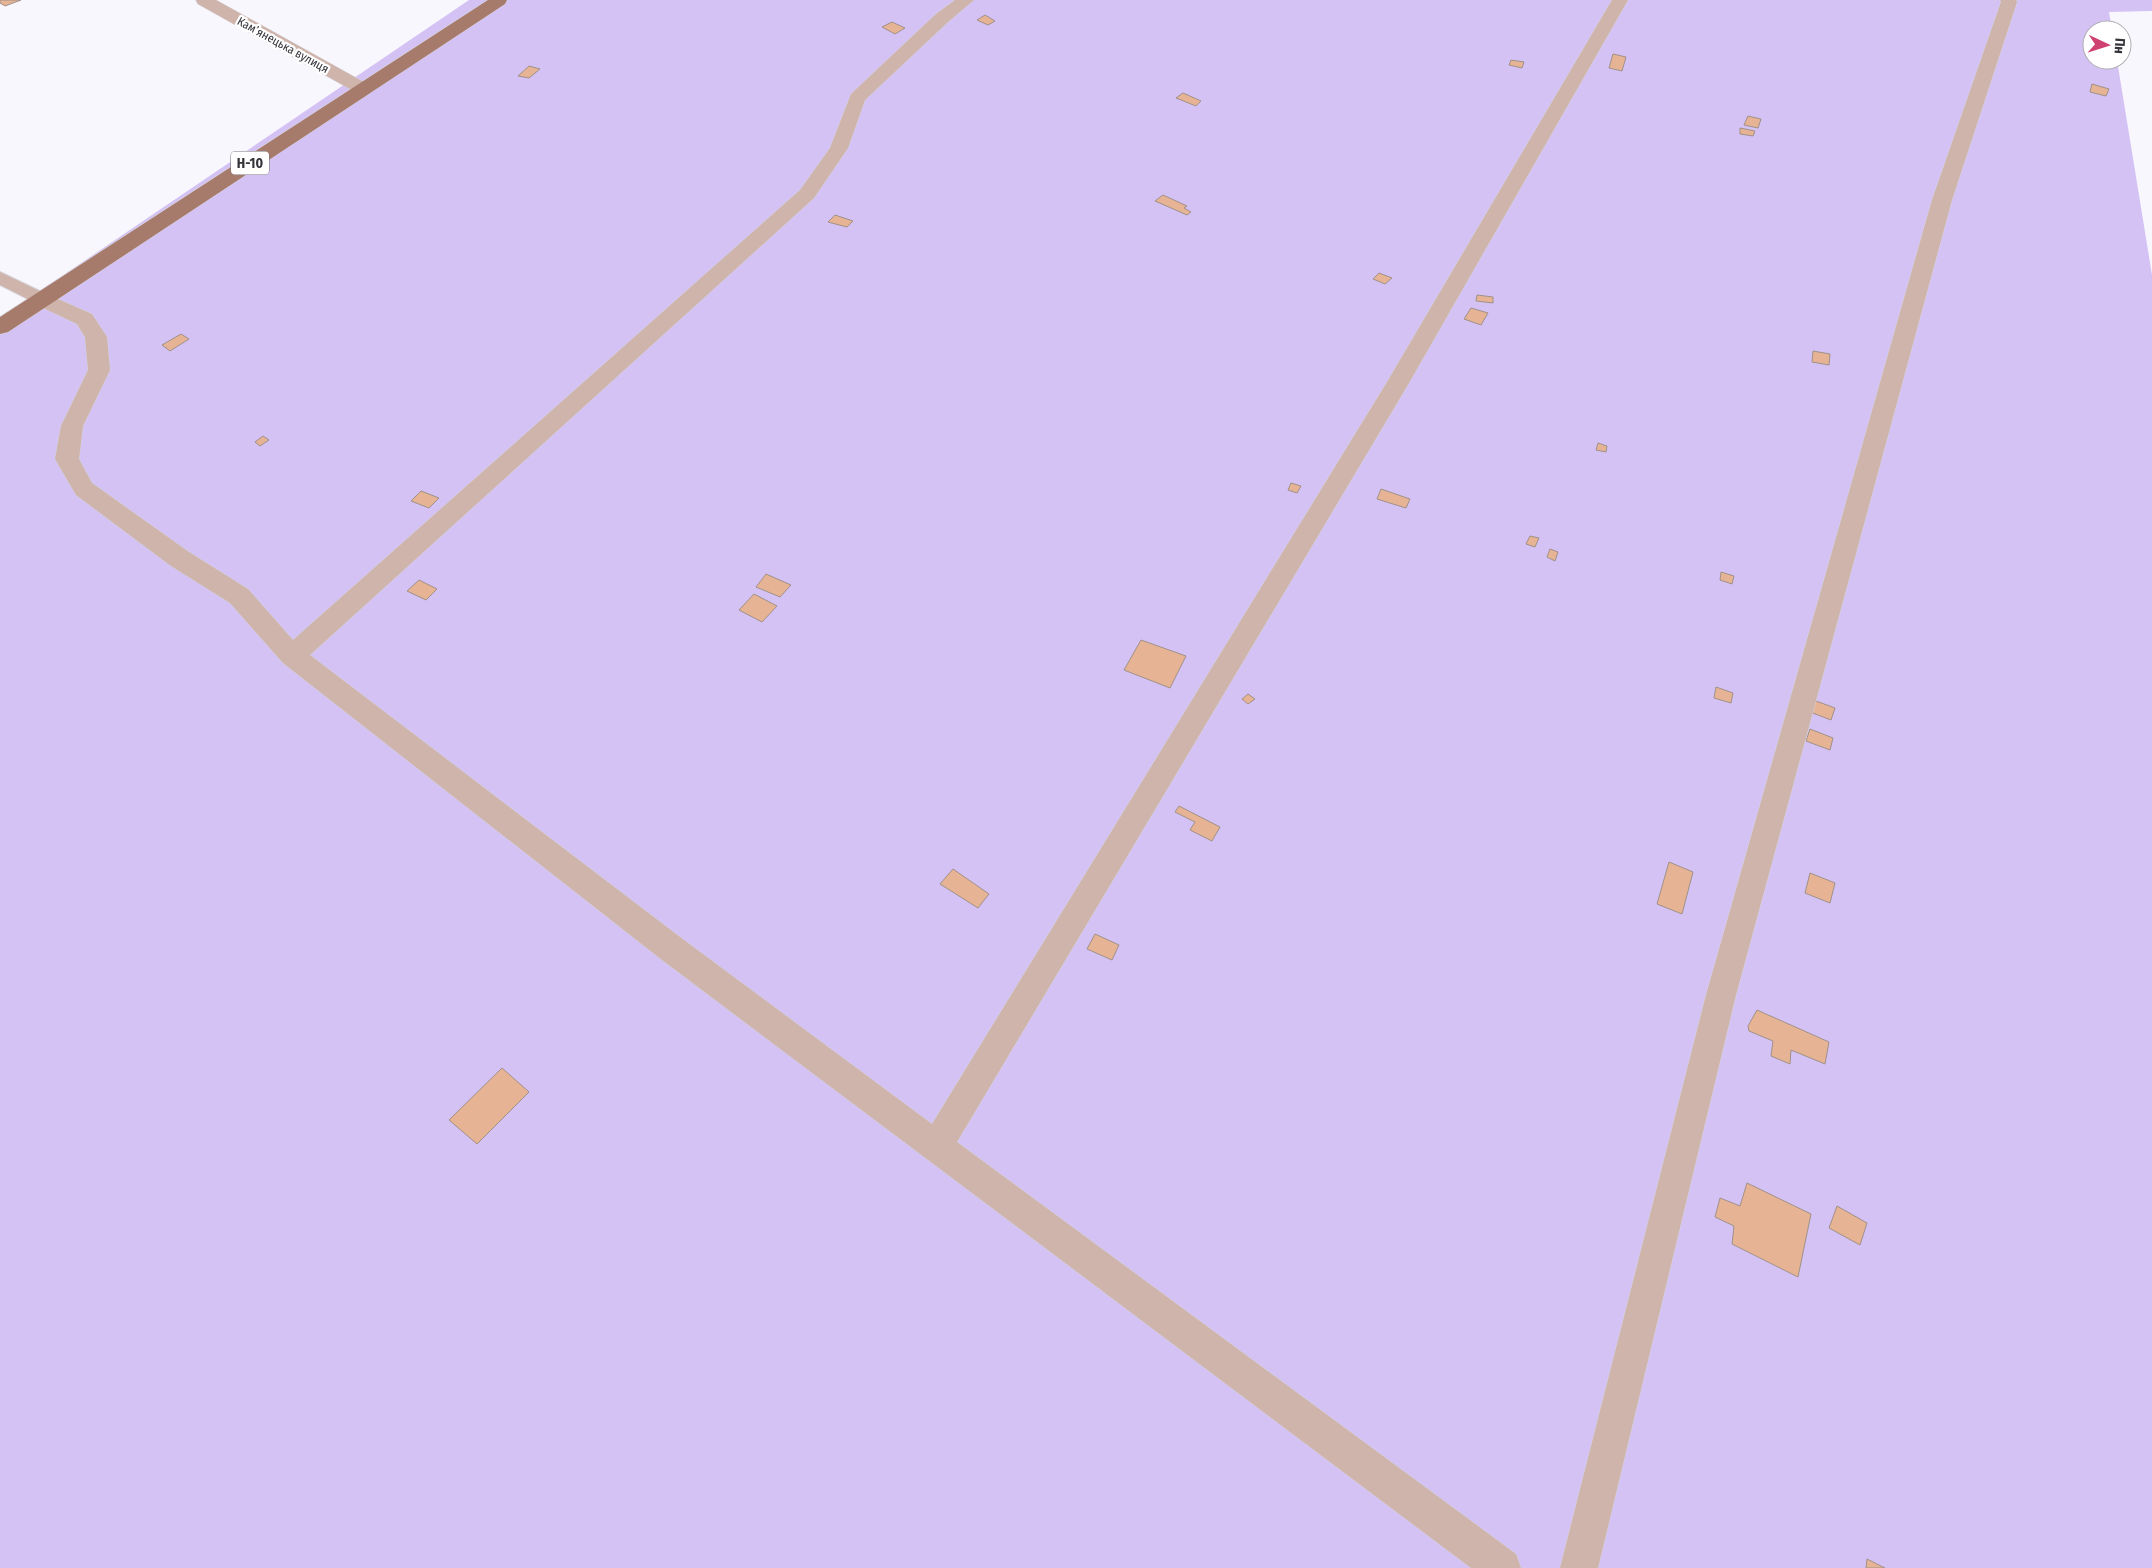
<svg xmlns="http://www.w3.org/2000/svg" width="2152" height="1568" viewBox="0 0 2152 1568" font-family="'Fira Sans Condensed',sans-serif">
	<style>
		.green { fill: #d4c2f5 }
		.building { fill: #e6b495; stroke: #a09187 }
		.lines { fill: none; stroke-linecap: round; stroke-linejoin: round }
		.service-casing { stroke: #d6d4db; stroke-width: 2 }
		.minor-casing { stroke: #d6d4db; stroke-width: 1 }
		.primary-casing { stroke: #d6d4db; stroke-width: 1 }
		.service { fill: #ceb4ab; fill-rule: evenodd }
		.minor { fill: #ceb4ab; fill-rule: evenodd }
		.primary { fill: #a77b6b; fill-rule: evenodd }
		.labels { text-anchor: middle; stroke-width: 4.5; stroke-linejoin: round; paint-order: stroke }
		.far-street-label { font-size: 12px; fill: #36343b; stroke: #fff }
		.shield { fill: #fff; stroke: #727176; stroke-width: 1 }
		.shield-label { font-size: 14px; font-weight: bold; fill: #36343b }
	</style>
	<rect width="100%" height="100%" fill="#f9f7fe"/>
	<path class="green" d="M 469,0 L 2152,0 L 2152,11 L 2109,12 L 2112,30 L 2092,30 L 2092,60 L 2117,60 L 2152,275 L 2152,1568 L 0,1568 L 0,318 Z"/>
	<path class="building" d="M 0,0 L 21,0 L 5,6 L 0,3 Z
		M 985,15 L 995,21 L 988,25 L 977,20 Z
		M 892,22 L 905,28 L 895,34 L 882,27 Z
		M 1613,54 L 1626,57 L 1622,71 L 1609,68 Z
		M 1511,60 L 1524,62 L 1522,68 L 1509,65 Z
		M 529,66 L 540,69 L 529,78 L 518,76 Z
		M 2092,84 L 2109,89 L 2106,96 L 2090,92 Z
		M 1183,93 L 1201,101 L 1196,106 L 1176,98 Z
		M 1748,116 L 1761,119 L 1758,128 L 1744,125 Z
		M 1740,128 L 1755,131 L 1753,136 L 1740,134 Z
		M 1163,195 L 1187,206 L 1184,208 L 1191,212 L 1187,215 L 1155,201 Z
		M 835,215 L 853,221 L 847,227 L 828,222 Z
		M 1379,273 L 1392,278 L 1385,284 L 1373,279 Z
		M 1477,295 L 1493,297 L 1493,303 L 1476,301 Z
		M 1471,308 L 1488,313 L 1481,325 L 1464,319 Z
		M 181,334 L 189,339 L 170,351 L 162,345 Z
		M 1813,351 L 1830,354 L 1829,365 L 1812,362 Z
		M 263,436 L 269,440 L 260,446 L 255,442 Z
		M 1598,443 L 1607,446 L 1606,452 L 1596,450 Z
		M 1291,483 L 1301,486 L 1297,493 L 1288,490 Z
		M 1381,489 L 1410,499 L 1406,508 L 1377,499 Z
		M 421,491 L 439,498 L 429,508 L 411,501 Z
		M 1530,536 L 1539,538 L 1535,547 L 1526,544 Z
		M 1550,549 L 1558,552 L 1555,561 L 1547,557 Z
		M 1721,572 L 1734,576 L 1732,584 L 1720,580 Z
		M 766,574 L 791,585 L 780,597 L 756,587 Z
		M 419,580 L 437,589 L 426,600 L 407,591 Z
		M 754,594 L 777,606 L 762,622 L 739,610 Z
		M 1141,640 L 1186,656 L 1170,688 L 1124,670 Z
		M 1716,687 L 1733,693 L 1731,703 L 1714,698 Z
		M 1248,694 L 1255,699 L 1248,704 L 1242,699 Z
		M 1808,698 L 1835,708 L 1831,720 L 1805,710 Z
		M 1810,729 L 1833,738 L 1830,750 L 1806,741 Z
		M 1179,806 L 1220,827 L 1212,841 L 1190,830 L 1195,822 L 1175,812 Z
		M 1669,862 L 1693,872 L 1682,914 L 1657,904 Z
		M 953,869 L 989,894 L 978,908 L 940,884 Z
		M 1810,873 L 1835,883 L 1830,903 L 1805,893 Z
		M 1095,934 L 1119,945 L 1112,960 L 1087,949 Z
		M 1757,1010 L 1829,1042 L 1825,1064 L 1791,1050 L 1790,1064 L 1771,1056 L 1773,1041 L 1749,1031 L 1748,1026 Z
		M 502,1068 L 529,1092 L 477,1144 L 449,1120 Z
		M 1747,1183 L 1811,1214 L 1798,1277 L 1732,1244 L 1734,1226 L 1715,1217 L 1720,1198 L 1740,1206 Z
		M 1837,1206 L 1867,1223 L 1860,1245 L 1829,1228 Z
		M 1867,1559 L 1885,1568 L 1866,1568 Z"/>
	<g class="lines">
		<g class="service-casing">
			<path id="service" d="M 0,272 L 48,295 L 51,299 L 48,303 L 42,305 L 36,303 L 0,285 Z"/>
		</g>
		<g class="minor-casing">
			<path id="minor" d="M 196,0 L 216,0 L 369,85 L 372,89 L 369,93 L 363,94 L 357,93 L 198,4 Z
				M 955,0 L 974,0 L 948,22 L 865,100 L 848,148 L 814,198 L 310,655 L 684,940 L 932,1124 L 1387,382 L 1612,0 L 1628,0 L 1409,383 L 957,1142 L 1516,1554 L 1521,1568 L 1471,1568 L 662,960 L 283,663 L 230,603 L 171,566 L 76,495 L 55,459 L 61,426 L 88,370 L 85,337 L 77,324 L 35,304 L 32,299 L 35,294 L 42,292 L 92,314 L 107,337 L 110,370 L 83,426 L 79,459 L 92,483 L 189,552 L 248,589 L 293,640 L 800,190 L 830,148 L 851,94 L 936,14 Z
				M 2000,0 L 2016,0 L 2017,2 L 1952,200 L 1736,995 L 1598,1568 L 1560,1568 L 1706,995 L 1932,200 L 2001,2 Z"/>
		</g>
		<g class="primary-casing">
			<path id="primary" d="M 488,0 L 507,0 L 505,4 L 8,332 L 0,334 L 0,317 Z"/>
		</g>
		<use href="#service" class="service"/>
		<use href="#minor" class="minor"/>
		<use href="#primary" class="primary"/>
	</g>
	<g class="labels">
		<g class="far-street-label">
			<text transform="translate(283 45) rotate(29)" y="4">Камʼянецька вулиця</text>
		</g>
		<rect class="shield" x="231" y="151.5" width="38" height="23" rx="4"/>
		<g class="shield-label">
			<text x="250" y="168">Н-10</text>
		</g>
	</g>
	<g transform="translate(2107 45) rotate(94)"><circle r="24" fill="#ffffff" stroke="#afaeb1"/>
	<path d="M0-4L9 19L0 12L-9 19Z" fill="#ce4170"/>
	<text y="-8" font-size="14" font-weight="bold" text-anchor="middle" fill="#36343b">Пн</text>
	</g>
</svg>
